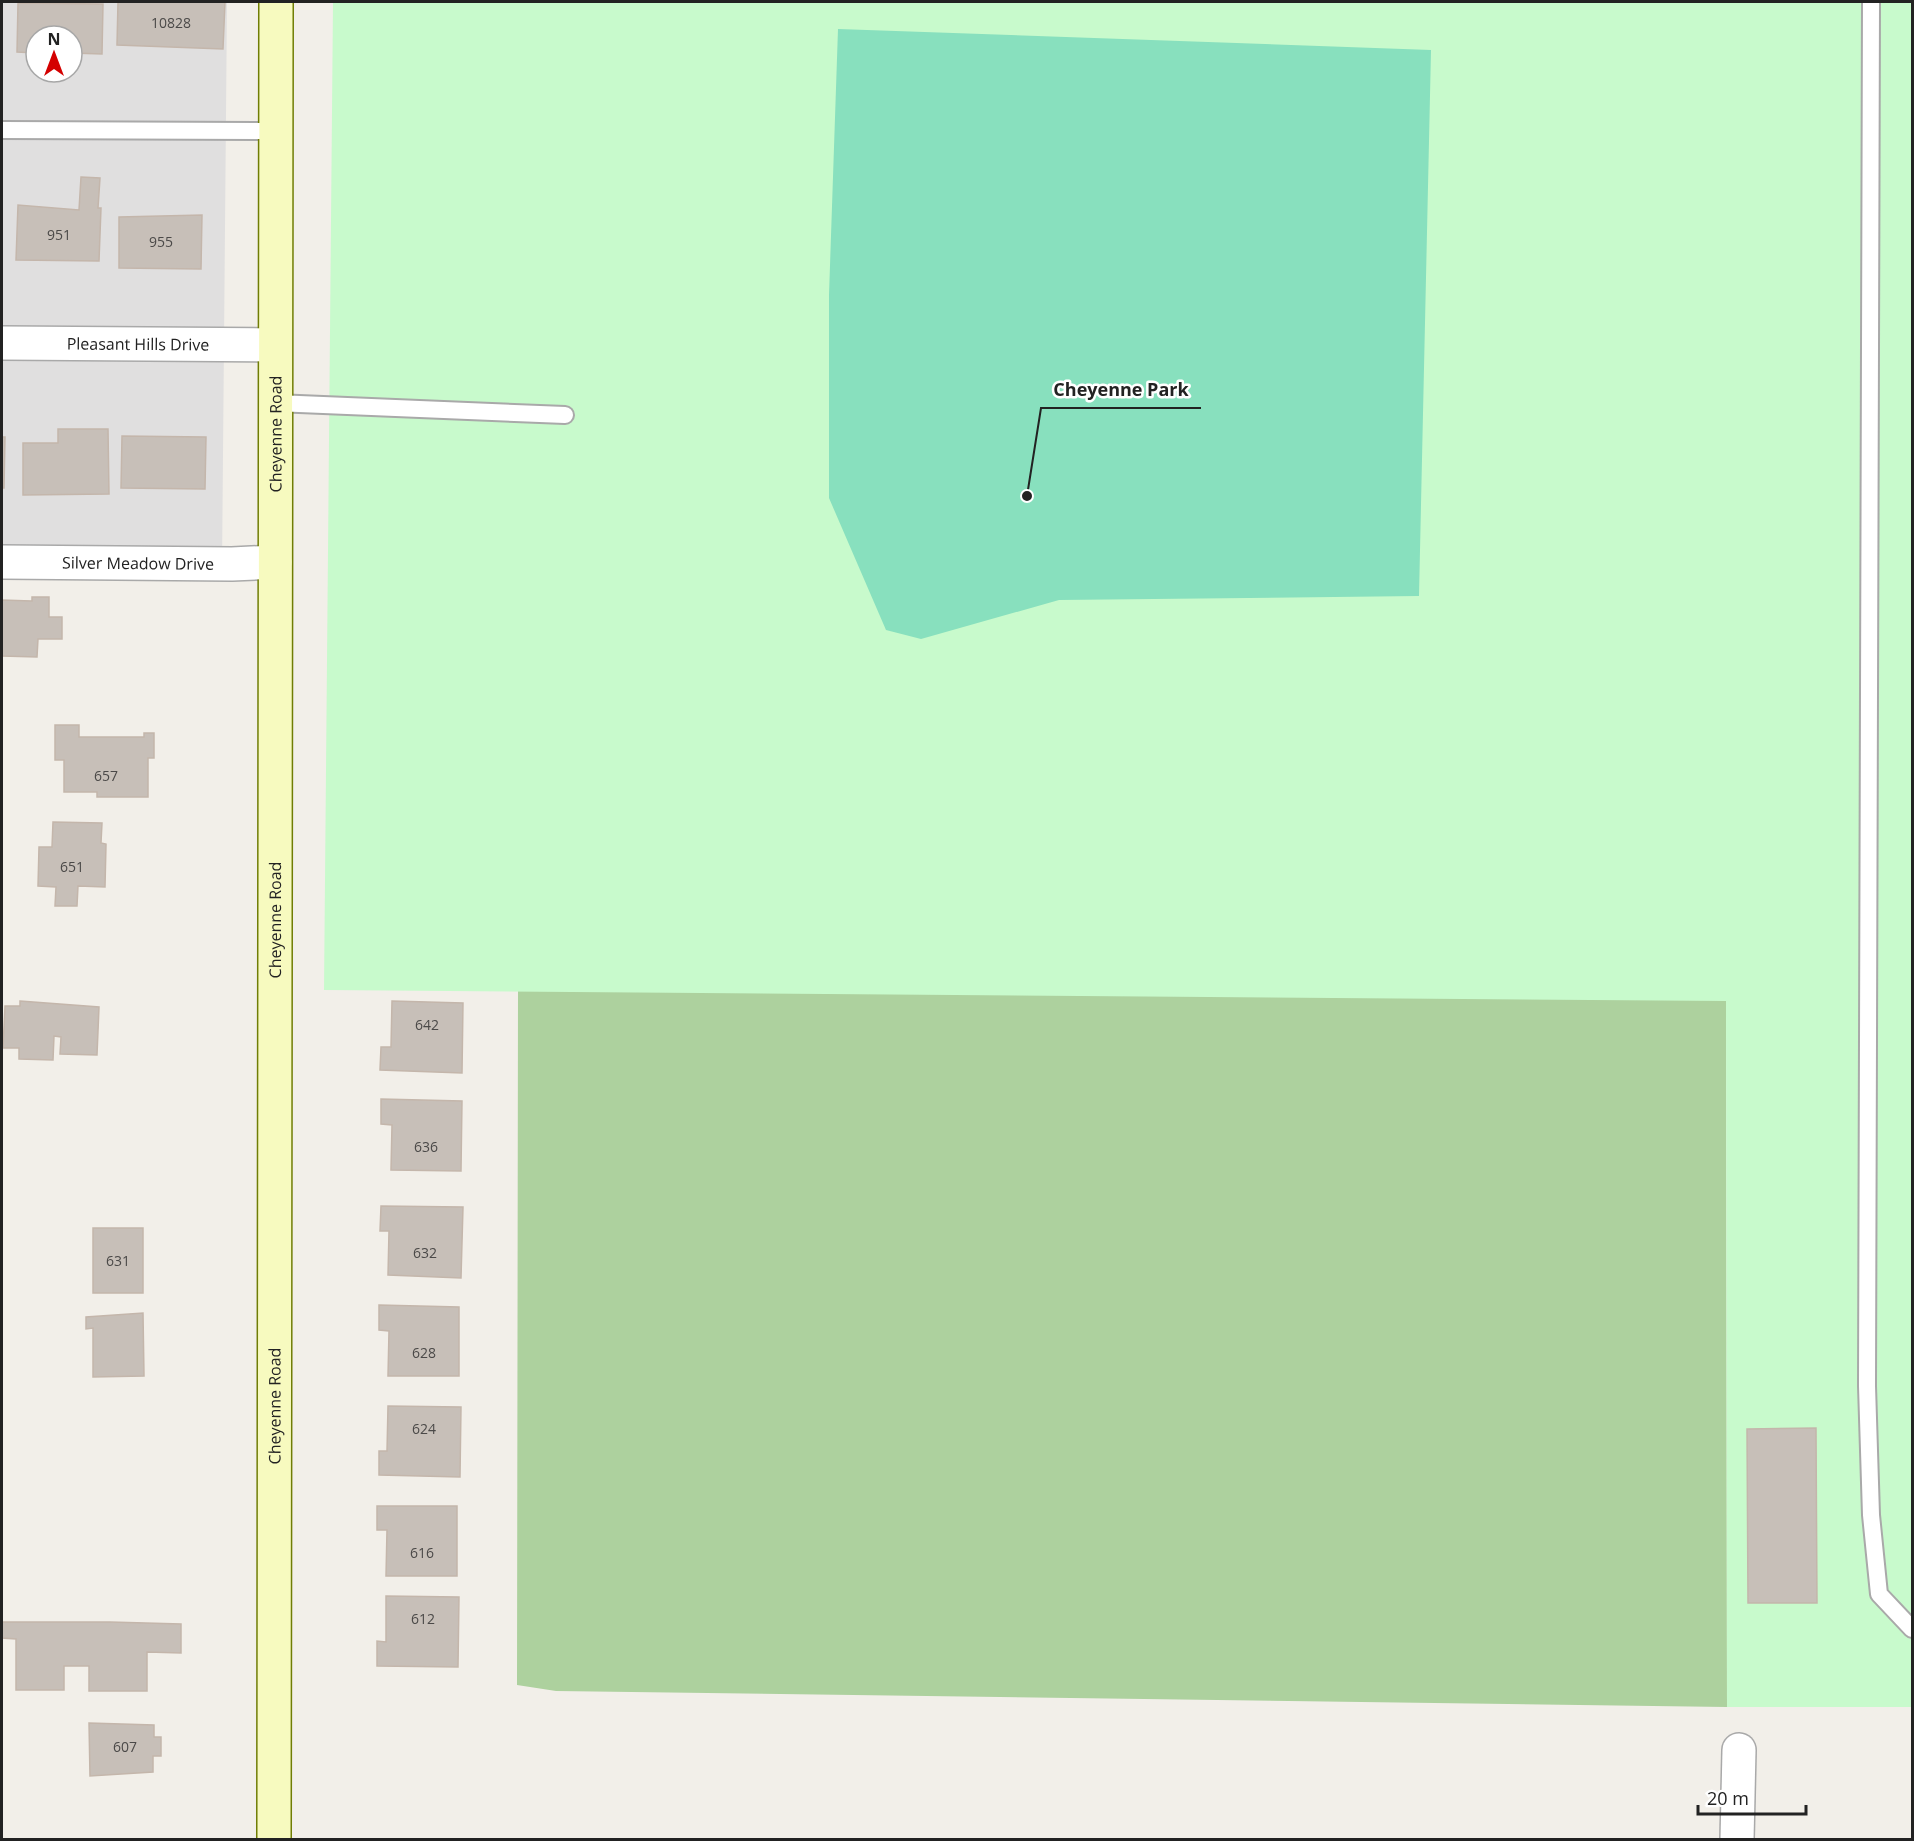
<svg xmlns="http://www.w3.org/2000/svg" width="1914" height="1841" viewBox="0 0 1914 1841" font-family="'Open Sans',sans-serif">
	<style>
		.residential { fill: #e0dfdf; fill-rule: evenodd }
		.forest { fill: #add19e }
		.park { fill: #c8facc }
		.pitch { fill: #88e0be }
		.building { fill: #c7bfb8; stroke: #c4b6ab; stroke-width: 1.5 }
		.lines { fill: none; stroke-linecap: round; stroke-linejoin: round }
		.lane-casing { stroke: #a9a9a9; stroke-width: 20 }
		.street-casing { stroke: #a9a9a9; stroke-width: 36 }
		.secondary-casing { stroke: #707d05; stroke-width: 36 }
		.lane { stroke: #fff; stroke-width: 16 }
		.street { stroke: #fff; stroke-width: 33 }
		.secondary { stroke: #f7fabf; stroke-width: 33 }
		.labels { text-anchor: middle; stroke-width: 5; stroke-linejoin: round; paint-order: stroke }
		.number-label { font-size: 14px; fill: #4b4948 }
		.street-label { font-size: 16px; fill: #222; stroke: #fff }
		.leader { fill: none; stroke: #222; stroke-width: 2 }
		.callout-dot { fill: #222; stroke: #fff; stroke-width: 2 }
		.callout-label { font-size: 18px; text-anchor: middle; font-weight: bold; fill: #222; stroke: #fff; stroke-width: 5; stroke-linejoin: round; paint-order: stroke }
	</style>
	<rect width="100%" height="100%" fill="#f2efe9"/>
	<path class="residential" d="M 2,2 L 227,2 L 222,568 L 2,563 ZM 36,36 L 72,36 L 72,72 L 36,72 Z"/>
	<path class="forest" d="M 363,705 L 1726,1001 L 1727,1707 L 556,1691 L 517,1685 L 518,991 L 470,991 Z"/>
	<path class="park" d="M 333,2 L 1912,2 L 1912,1707 L 1727,1707 L 1726,1001 L 324,990 Z"/>
	<path class="pitch" d="M 838,29 L 1431,50 L 1419,596 L 1059,600 L 921,639 L 886,630 L 829,498 L 829,295 Z"/>
	<path class="building" d="M 118,2 L 225,2 L 223,49 L 117,45 Z
		M 18,3 L 103,4 L 102,54 L 72,53 L 72,36 L 36,36 L 36,53 L 17,52 Z
		M 81,177 L 100,178 L 98,208 L 101,208 L 99,261 L 16,260 L 18,205 L 79,210 Z
		M 202,215 L 201,269 L 119,268 L 119,217 Z
		M 58,429 L 108,429 L 109,494 L 23,495 L 23,443 L 58,443 Z
		M 122,436 L 206,437 L 205,489 L 121,488 Z
		M 2,437 L 5,437 L 4,488 L 2,488 Z
		M 32,597 L 49,597 L 49,617 L 62,617 L 62,639 L 38,639 L 37,657 L 2,656 L 2,600 L 32,601 Z
		M 55,725 L 79,725 L 79,737 L 144,737 L 144,733 L 154,733 L 154,758 L 148,758 L 148,797 L 97,797 L 97,792 L 64,792 L 64,760 L 55,760 Z
		M 53,822 L 102,823 L 101,843 L 106,844 L 105,887 L 78,886 L 77,906 L 55,906 L 56,887 L 38,886 L 39,847 L 52,847 Z
		M 20,1001 L 99,1007 L 97,1055 L 60,1054 L 61,1037 L 54,1036 L 53,1060 L 19,1059 L 19,1048 L 3,1048 L 5,1006 L 20,1006 Z
		M 392,1001 L 463,1003 L 462,1073 L 380,1070 L 381,1047 L 391,1047 Z
		M 381,1099 L 462,1101 L 461,1171 L 391,1170 L 392,1125 L 381,1124 Z
		M 381,1206 L 463,1207 L 461,1278 L 388,1275 L 389,1231 L 380,1231 Z
		M 93,1228 L 143,1228 L 143,1293 L 93,1293 Z
		M 379,1305 L 459,1307 L 459,1376 L 388,1376 L 389,1331 L 379,1330 Z
		M 143,1313 L 144,1376 L 93,1377 L 93,1328 L 86,1329 L 86,1317 Z
		M 388,1406 L 461,1407 L 460,1477 L 379,1475 L 379,1451 L 387,1451 Z
		M 1816,1428 L 1817,1603 L 1748,1603 L 1747,1429 Z
		M 377,1506 L 457,1506 L 457,1576 L 386,1576 L 387,1530 L 377,1530 Z
		M 386,1596 L 459,1597 L 458,1667 L 377,1666 L 377,1641 L 386,1642 Z
		M 2,1622 L 110,1622 L 181,1624 L 181,1653 L 147,1652 L 147,1691 L 89,1691 L 89,1666 L 64,1666 L 64,1690 L 16,1690 L 16,1639 L 2,1638 Z
		M 89,1723 L 154,1725 L 154,1737 L 161,1737 L 161,1756 L 153,1756 L 153,1772 L 90,1776 Z"/>
	<g class="lines">
		<g class="lane-casing">
			<path id="lane" d="M 1871,2 L 1867,1386 L 1871,1515 L 1879,1594 L 1912,1629
				M 2,130 L 275,131
				M 275,403 L 565,415"/>
		</g>
		<g class="street-casing">
			<g id="street">
				<path id="s1" d="M 2,343 L 275,345"/>
				<path id="s2" d="M 2,562 L 232,564 L 275,562"/>
				<path d="M 1737,1840 L 1739,1750"/>
			</g>
		</g>
		<g class="secondary-casing">
			<g id="secondary">
				<path id="s3" d="M 274,1840 L 276,2"/>
			</g>
		</g>
		<use href="#lane" class="lane"/>
		<use href="#street" class="street"/>
		<use href="#secondary" class="secondary"/>
	</g>
	<g class="labels">
		<g class="number-label">
			<text x="171" y="28">10828</text>
			<text x="59" y="240">951</text>
			<text x="161" y="247">955</text>
			<text x="106" y="781">657</text>
			<text x="72" y="872">651</text>
			<text x="427" y="1030">642</text>
			<text x="426" y="1152">636</text>
			<text x="425" y="1258">632</text>
			<text x="118" y="1266">631</text>
			<text x="424" y="1358">628</text>
			<text x="424" y="1434">624</text>
			<text x="422" y="1558">616</text>
			<text x="423" y="1624">612</text>
			<text x="125" y="1752">607</text>
		</g>
		<g class="street-label">
			<text dy="6" stroke="none"><textPath href="#s1" startOffset="136">Pleasant Hills Drive</textPath></text>
			<text dy="6" stroke="none"><textPath href="#s3" startOffset="1406">Cheyenne Road</textPath></text>
			<text dy="6" stroke="none"><textPath href="#s2" startOffset="136">Silver Meadow Drive</textPath></text>
			<text dy="6" stroke="none"><textPath href="#s3" startOffset="920">Cheyenne Road</textPath></text>
			<text dy="6" stroke="none"><textPath href="#s3" startOffset="434">Cheyenne Road</textPath></text>
		</g>
	</g>
	<path class="leader" d="M1027 496L1041 408H1201"/>
	<circle class="callout-dot" cx="1027" cy="496" r="6"/>
	<g class="callout-label">
		<text x="1121" y="396">Cheyenne Park</text>
	</g>
	<rect width="1914" height="1841" fill="none" stroke="#222222" stroke-width="6"/>
	<g transform="translate(54 54)"><circle r="28" fill="#ffffff" stroke="#a7a7a7" stroke-width="1.5"/>
	<path d="M0-4.5L10 22L0 15L-10 22Z" fill="#d40000"/>
	<text y="-9" font-size="16" font-weight="bold" text-anchor="middle" fill="#222222">N</text>
	</g>
	<path d="M1698 1805v9h108v-9" fill="none" stroke="#222222" stroke-width="3"/>
	<text x="1707" y="1805" font-size="18" fill="#222222" stroke="#ffffff" stroke-width="4.5" paint-order="stroke">20 m</text>
</svg>
